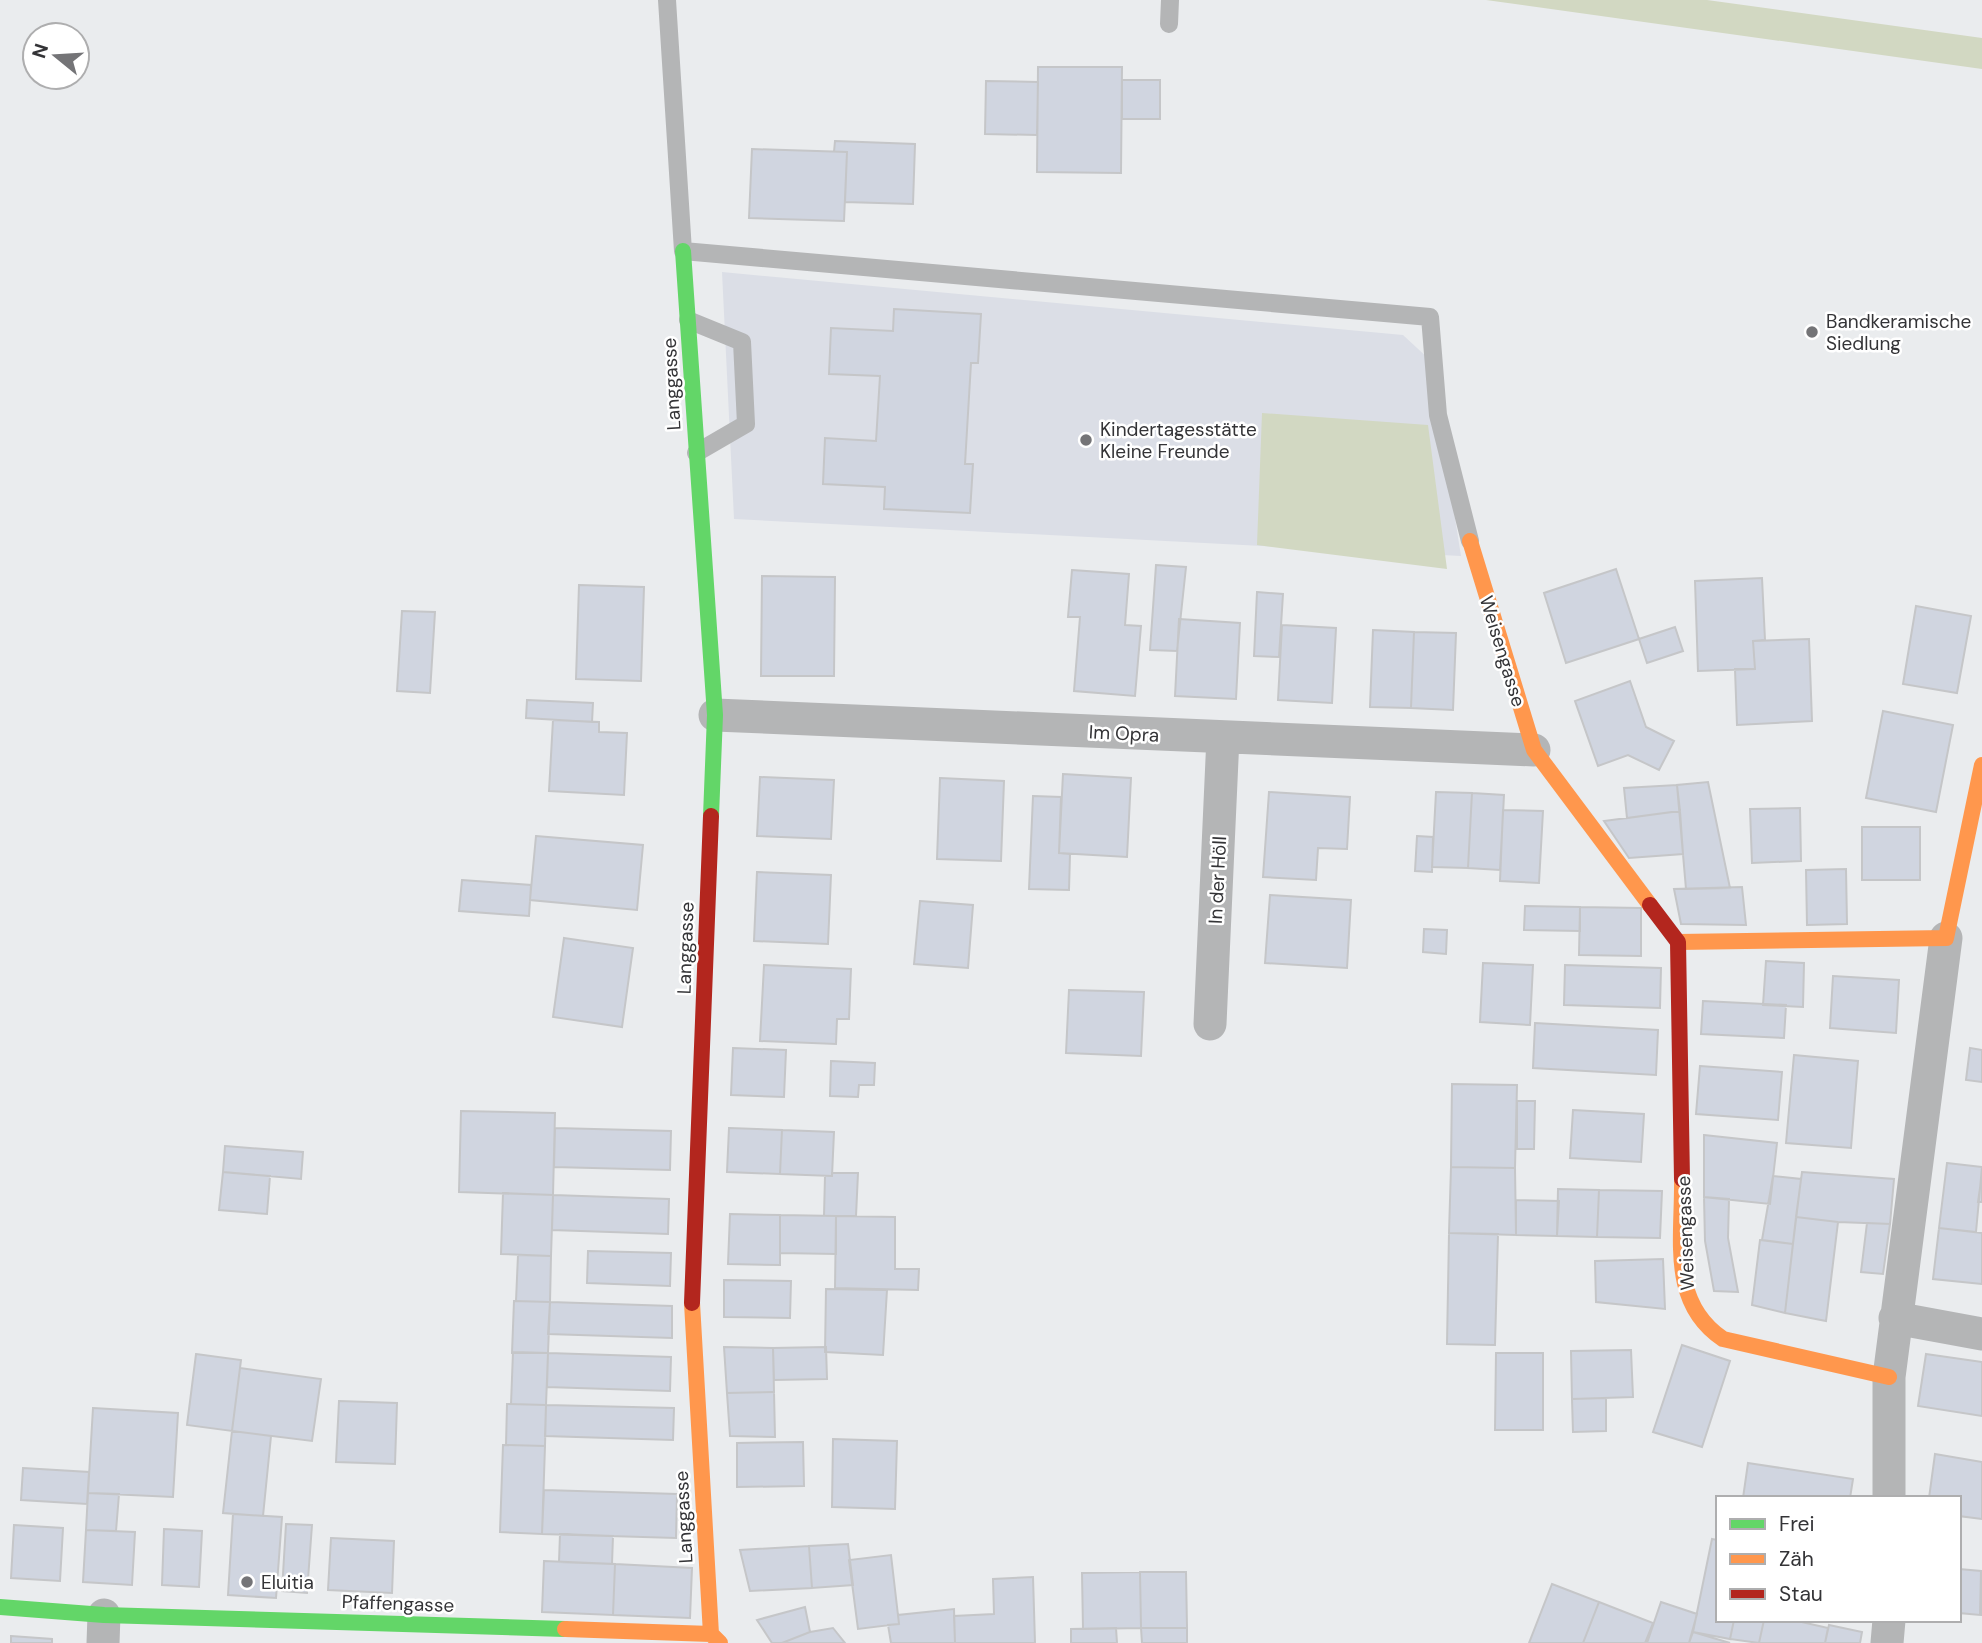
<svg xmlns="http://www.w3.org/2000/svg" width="1982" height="1643" viewBox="0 0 1982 1643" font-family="'DM Sans',sans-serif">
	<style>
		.built { fill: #dbdee6 }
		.green { fill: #d2d8c2 }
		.building { fill: #d0d5e0; stroke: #c5c6c8; stroke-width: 2 }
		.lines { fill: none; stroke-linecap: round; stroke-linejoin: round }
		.lane { stroke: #b4b5b6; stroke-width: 18 }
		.street { stroke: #b4b5b6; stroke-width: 33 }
		.fast { stroke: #63d668; stroke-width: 16 }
		.slow { stroke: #ff974d; stroke-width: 16 }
		.jam { stroke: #b3261e; stroke-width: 16 }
		.poi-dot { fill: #747477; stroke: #fff; stroke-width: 2.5 }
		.labels { text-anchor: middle; stroke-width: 5; stroke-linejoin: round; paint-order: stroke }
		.poi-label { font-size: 19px; fill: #343437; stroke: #fff; text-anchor: start }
		.street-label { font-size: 19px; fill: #343437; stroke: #fff }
	</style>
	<rect width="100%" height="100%" fill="#eaecee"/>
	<path class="built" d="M 722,272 L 1403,335 L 1430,360 L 1461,556 L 734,519 Z"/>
	<path class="green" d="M 1486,0 L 1707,0 L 1982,38 L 1982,69 Z
		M 1262,413 L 1428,425 L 1447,569 L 1257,545 Z"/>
	<path class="building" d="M 1038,67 L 1122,67 L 1121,173 L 1037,172 Z
		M 1122,80 L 1160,80 L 1160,119 L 1122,119 Z
		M 986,81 L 1038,82 L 1037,135 L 985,134 Z
		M 835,141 L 915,144 L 913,204 L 845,202 L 847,152 L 834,152 Z
		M 752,149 L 847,152 L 844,221 L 749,218 Z
		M 894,309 L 981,314 L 978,363 L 971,363 L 965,464 L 973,464 L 970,513 L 884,509 L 885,487 L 823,484 L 825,438 L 876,441 L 880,376 L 829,374 L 831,328 L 893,331 Z
		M 1156,565 L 1186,567 L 1177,651 L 1150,650 Z
		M 1616,569 L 1639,639 L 1566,663 L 1544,593 Z
		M 1072,570 L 1129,574 L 1125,625 L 1141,626 L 1135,696 L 1074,691 L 1080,617 L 1068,617 Z
		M 762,576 L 835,577 L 834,676 L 761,676 Z
		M 1762,578 L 1765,640 L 1753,641 L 1755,669 L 1698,671 L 1695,581 Z
		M 579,585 L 644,587 L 641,681 L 576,679 Z
		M 1257,592 L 1283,594 L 1279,657 L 1254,656 Z
		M 1916,606 L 1971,616 L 1957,693 L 1903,684 Z
		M 402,611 L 435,612 L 430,693 L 397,691 Z
		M 1179,619 L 1240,623 L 1236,699 L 1175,696 Z
		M 1282,625 L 1336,628 L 1332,703 L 1278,700 Z
		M 1675,627 L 1683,651 L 1647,663 L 1639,639 Z
		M 1373,630 L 1414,632 L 1411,708 L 1370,707 Z
		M 1414,632 L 1456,633 L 1453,710 L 1411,708 Z
		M 1809,639 L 1812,721 L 1737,725 L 1735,669 L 1755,669 L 1753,641 Z
		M 1630,681 L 1646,727 L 1674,741 L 1659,770 L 1628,755 L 1598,766 L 1575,701 Z
		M 527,700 L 593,703 L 592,722 L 526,718 Z
		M 1883,711 L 1953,725 L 1936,812 L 1866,798 Z
		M 553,720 L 599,722 L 599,732 L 627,733 L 624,795 L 549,791 Z
		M 1063,774 L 1131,778 L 1127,857 L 1059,853 Z
		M 760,777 L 834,780 L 831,839 L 757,836 Z
		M 940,778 L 1004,781 L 1001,861 L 937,859 Z
		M 1708,782 L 1730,888 L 1686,889 L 1677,785 Z
		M 1677,785 L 1680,811 L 1627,818 L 1624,788 Z
		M 1269,792 L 1350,797 L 1347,849 L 1318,848 L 1316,880 L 1263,877 Z
		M 1436,792 L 1472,793 L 1468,868 L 1432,867 Z
		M 1472,793 L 1504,795 L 1500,870 L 1468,868 Z
		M 1033,796 L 1061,797 L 1059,853 L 1070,854 L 1069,890 L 1029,889 Z
		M 1800,808 L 1801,861 L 1752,863 L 1750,809 Z
		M 1503,810 L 1543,811 L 1539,883 L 1500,881 Z
		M 1680,811 L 1683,854 L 1629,858 L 1604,821 Z
		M 1862,827 L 1920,827 L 1920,880 L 1862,880 Z
		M 536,836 L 643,845 L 637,910 L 530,900 Z
		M 1417,836 L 1433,837 L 1432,872 L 1415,871 Z
		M 1846,869 L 1847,924 L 1807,925 L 1806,870 Z
		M 757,872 L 831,875 L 828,944 L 754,941 Z
		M 462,880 L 531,885 L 529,916 L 459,911 Z
		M 1742,887 L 1746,925 L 1681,924 L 1674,889 Z
		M 1270,895 L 1351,900 L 1347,968 L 1265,963 Z
		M 920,901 L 973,905 L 968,968 L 914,964 Z
		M 1525,906 L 1580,907 L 1580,931 L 1524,930 Z
		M 1580,907 L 1641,908 L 1641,956 L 1579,955 Z
		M 1424,929 L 1447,930 L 1446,954 L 1423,952 Z
		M 564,938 L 633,948 L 622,1027 L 553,1017 Z
		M 1766,961 L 1804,963 L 1803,1007 L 1763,1005 Z
		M 1483,963 L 1533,965 L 1530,1025 L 1480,1022 Z
		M 764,965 L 851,969 L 849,1019 L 837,1019 L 836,1044 L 760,1041 Z
		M 1565,965 L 1661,968 L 1660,1008 L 1564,1005 Z
		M 1833,976 L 1899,980 L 1896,1033 L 1830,1028 Z
		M 1069,990 L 1144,992 L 1141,1056 L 1066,1053 Z
		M 1703,1001 L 1786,1005 L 1784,1038 L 1701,1034 Z
		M 1535,1023 L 1658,1030 L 1656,1075 L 1533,1068 Z
		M 733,1048 L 786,1050 L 784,1097 L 731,1095 Z
		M 1970,1048 L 1982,1050 L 1982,1082 L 1966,1080 Z
		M 1794,1055 L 1858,1061 L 1851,1148 L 1786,1143 Z
		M 831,1061 L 875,1063 L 874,1085 L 859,1085 L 858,1097 L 830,1096 Z
		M 1700,1066 L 1782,1072 L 1778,1120 L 1696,1114 Z
		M 1452,1084 L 1517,1085 L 1515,1168 L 1451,1167 Z
		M 1517,1101 L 1535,1101 L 1534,1149 L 1517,1149 Z
		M 1573,1110 L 1644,1114 L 1641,1162 L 1570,1158 Z
		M 461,1111 L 555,1113 L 553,1195 L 459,1192 Z
		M 555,1128 L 671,1131 L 670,1170 L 554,1167 Z
		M 729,1128 L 782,1130 L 780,1174 L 727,1172 Z
		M 782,1130 L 834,1132 L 832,1176 L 780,1174 Z
		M 1704,1135 L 1777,1143 L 1770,1204 L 1704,1197 Z
		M 225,1146 L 303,1152 L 301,1179 L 223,1172 Z
		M 1947,1163 L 1982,1167 L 1976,1232 L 1939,1228 Z
		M 1451,1167 L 1515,1168 L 1516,1235 L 1449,1233 Z
		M 223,1172 L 270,1176 L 267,1214 L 219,1210 Z
		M 1802,1172 L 1894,1179 L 1890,1224 L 1838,1222 L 1796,1217 Z
		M 832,1173 L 858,1173 L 856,1216 L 824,1216 L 825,1176 L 832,1176 Z
		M 1982,1174 L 1982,1202 L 1978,1202 Z
		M 1773,1176 L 1801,1179 L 1793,1244 L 1762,1240 Z
		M 1558,1189 L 1599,1190 L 1597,1237 L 1557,1236 Z
		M 1599,1190 L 1662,1191 L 1660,1238 L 1597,1237 Z
		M 503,1193 L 553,1195 L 551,1256 L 501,1254 Z
		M 553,1195 L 669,1199 L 668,1234 L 552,1230 Z
		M 1704,1197 L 1729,1199 L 1728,1238 L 1738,1292 L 1714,1291 L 1705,1241 Z
		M 1516,1200 L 1559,1201 L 1557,1236 L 1516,1235 Z
		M 730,1214 L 780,1215 L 780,1265 L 728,1264 Z
		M 780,1215 L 836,1216 L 836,1254 L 780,1253 Z
		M 836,1216 L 895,1217 L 895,1269 L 919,1269 L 918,1290 L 835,1288 Z
		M 1796,1217 L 1838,1222 L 1826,1321 L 1785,1313 Z
		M 1867,1223 L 1890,1224 L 1883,1274 L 1861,1272 Z
		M 1939,1228 L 1982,1233 L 1982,1284 L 1933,1279 Z
		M 1449,1233 L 1498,1234 L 1495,1345 L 1447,1344 Z
		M 1760,1240 L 1793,1244 L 1785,1313 L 1752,1305 Z
		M 588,1251 L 671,1253 L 670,1286 L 587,1283 Z
		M 518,1255 L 551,1256 L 550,1302 L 516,1301 Z
		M 1663,1259 L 1665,1309 L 1596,1302 L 1595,1261 Z
		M 724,1280 L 791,1281 L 790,1318 L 724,1317 Z
		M 826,1289 L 887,1290 L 883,1355 L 825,1352 Z
		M 514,1301 L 550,1302 L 548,1353 L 512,1353 Z
		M 550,1302 L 672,1306 L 672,1338 L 548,1334 Z
		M 1682,1345 L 1730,1361 L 1702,1447 L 1653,1432 Z
		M 724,1347 L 773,1348 L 774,1392 L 727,1393 Z
		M 826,1347 L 827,1379 L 774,1380 L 773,1348 Z
		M 1631,1350 L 1633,1397 L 1572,1399 L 1571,1351 Z
		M 513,1352 L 548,1353 L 546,1405 L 511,1404 Z
		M 548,1353 L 671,1357 L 670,1391 L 547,1387 Z
		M 1496,1353 L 1543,1353 L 1543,1430 L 1495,1430 Z
		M 196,1354 L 241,1360 L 232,1431 L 187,1425 Z
		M 1926,1354 L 1982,1362 L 1982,1416 L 1918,1406 Z
		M 240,1368 L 321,1379 L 312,1441 L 232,1431 Z
		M 774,1392 L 775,1437 L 730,1436 L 727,1393 Z
		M 1606,1398 L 1606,1431 L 1573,1432 L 1572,1399 Z
		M 339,1401 L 397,1403 L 395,1464 L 336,1462 Z
		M 507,1404 L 546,1405 L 545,1446 L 506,1445 Z
		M 546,1405 L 674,1408 L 673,1440 L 545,1436 Z
		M 93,1408 L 178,1413 L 173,1497 L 88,1493 Z
		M 232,1431 L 271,1436 L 263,1516 L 223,1513 Z
		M 833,1439 L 897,1441 L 895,1509 L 832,1507 Z
		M 803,1442 L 804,1486 L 737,1487 L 737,1443 Z
		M 503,1445 L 545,1446 L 542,1534 L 500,1532 Z
		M 1935,1454 L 1982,1462 L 1982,1519 L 1959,1516 L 1959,1498 L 1929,1498 Z
		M 1748,1463 L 1853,1479 L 1850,1498 L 1743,1498 Z
		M 23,1468 L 89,1472 L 87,1504 L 21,1500 Z
		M 544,1490 L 677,1494 L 676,1538 L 542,1534 Z
		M 88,1493 L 119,1494 L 116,1531 L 86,1530 Z
		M 233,1514 L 282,1517 L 276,1598 L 228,1595 Z
		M 286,1524 L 312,1525 L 307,1593 L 282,1591 Z
		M 14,1525 L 63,1528 L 60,1581 L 11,1578 Z
		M 164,1529 L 202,1531 L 199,1587 L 162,1585 Z
		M 86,1530 L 135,1532 L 132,1585 L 83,1582 Z
		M 560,1534 L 613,1536 L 612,1564 L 559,1562 Z
		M 331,1538 L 394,1541 L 392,1593 L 328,1590 Z
		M 1712,1539 L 1718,1540 L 1718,1620 L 1734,1620 L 1730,1639 L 1693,1632 Z
		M 848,1544 L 853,1585 L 812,1588 L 809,1546 Z
		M 809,1546 L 812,1588 L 750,1591 L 740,1550 Z
		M 891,1555 L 899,1624 L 858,1629 L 849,1560 Z
		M 544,1561 L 615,1564 L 613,1615 L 542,1612 Z
		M 615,1564 L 692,1568 L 690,1618 L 613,1615 Z
		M 1959,1569 L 1981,1571 L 1980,1615 L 1959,1613 Z
		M 1981,1571 L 1982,1571 L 1982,1615 L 1980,1615 Z
		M 1140,1572 L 1141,1628 L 1083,1629 L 1082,1573 Z
		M 1140,1572 L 1186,1572 L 1187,1628 L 1141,1628 Z
		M 1033,1577 L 1035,1643 L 955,1643 L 954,1616 L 994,1614 L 993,1579 Z
		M 1552,1584 L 1599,1602 L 1583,1643 L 1529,1643 Z
		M 1599,1602 L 1653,1623 L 1645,1643 L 1583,1643 Z
		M 1661,1602 L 1697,1614 L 1689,1643 L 1647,1643 Z
		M 805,1607 L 810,1632 L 782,1643 L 772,1643 L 757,1620 Z
		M 954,1609 L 955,1643 L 891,1643 L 888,1625 L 899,1624 L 898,1615 Z
		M 1734,1620 L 1764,1620 L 1759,1643 L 1730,1639 Z
		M 1764,1620 L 1793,1620 L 1828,1628 L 1825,1643 L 1759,1643 Z
		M 1829,1625 L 1862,1632 L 1860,1643 L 1825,1643 Z
		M 833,1628 L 845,1643 L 782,1643 L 810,1632 Z
		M 1116,1628 L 1117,1643 L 1071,1643 L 1071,1629 Z
		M 1141,1628 L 1187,1628 L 1187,1643 L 1142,1643 Z
		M 1693,1632 L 1730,1643 L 1689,1643 Z
		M 11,1636 L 52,1639 L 52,1643 L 11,1643 Z"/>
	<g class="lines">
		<path class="lane" d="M 667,0 L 683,251 L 1430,317 L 1438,415 L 1470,541
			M 1169,24 L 1170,0
			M 688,320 L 742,342 L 746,424 L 696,453"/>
		<path class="street" d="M 715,715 L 1534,750
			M 1210,1024 L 1223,737
			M 1895,1318 L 1982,1334
			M 1889,1498 L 1889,1377 L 1946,938
			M 103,1643 L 104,1615
			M 1887,1643 L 1889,1620"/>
		<path class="fast" d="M 683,251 L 715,715 L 711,816
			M 0,1607 L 104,1615 L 565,1629"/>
		<path class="slow" d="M 1470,541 L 1534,750 L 1650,905
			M 1678,942 L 1946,938 L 1982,765
			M 1682,1179 C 1683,1238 1668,1302 1723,1339 L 1889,1377
			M 692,1303 L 711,1634 L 720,1643
			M 565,1629 L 711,1634"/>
		<path class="jam" d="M 1650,905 L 1678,942 L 1682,1179
			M 692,1303 L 711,816"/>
	</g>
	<g class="poi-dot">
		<circle cx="1812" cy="332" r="7"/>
		<circle cx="1086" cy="440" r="7"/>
		<circle cx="247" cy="1582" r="7"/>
	</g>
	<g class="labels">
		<g class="poi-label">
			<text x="1826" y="328">Bandkeramische<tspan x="1826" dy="22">Siedlung</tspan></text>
			<text x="1100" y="436">Kindertagesstätte<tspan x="1100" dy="22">Kleine Freunde</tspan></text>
			<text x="261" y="1589">Eluitia</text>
		</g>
		<g class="street-label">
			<text transform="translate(671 384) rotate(-93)" y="7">Langgasse</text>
			<text transform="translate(1503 651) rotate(73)" y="7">Weisengasse</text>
			<text transform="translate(1124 733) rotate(3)" y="7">Im Opra</text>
			<text transform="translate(1217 880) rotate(-87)" y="7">In der Höll</text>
			<text transform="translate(685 948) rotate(-88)" y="7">Langgasse</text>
			<text transform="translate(1685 1233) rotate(-92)" y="7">Weisengasse</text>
			<text transform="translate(683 1517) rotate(-93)" y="7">Langgasse</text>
			<text transform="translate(398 1603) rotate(2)" y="7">Pfaffengasse</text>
		</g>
	</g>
	<rect x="1716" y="1496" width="245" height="126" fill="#ffffff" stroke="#aeaeaf" stroke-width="2"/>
	<rect x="1730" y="1519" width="35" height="10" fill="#63d668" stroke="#aeaeaf" stroke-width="2"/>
	<text x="1779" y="1531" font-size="21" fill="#343437">Frei</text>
	<rect x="1730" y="1554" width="35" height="10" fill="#ff974d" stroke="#aeaeaf" stroke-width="2"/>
	<text x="1779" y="1566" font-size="21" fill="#343437">Zäh</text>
	<rect x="1730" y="1589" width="35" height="10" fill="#b3261e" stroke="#aeaeaf" stroke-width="2"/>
	<text x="1779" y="1601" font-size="21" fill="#343437">Stau</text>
	<g transform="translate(56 56) rotate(288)"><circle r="33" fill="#ffffff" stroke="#aeaeaf" stroke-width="2"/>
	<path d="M0-5L12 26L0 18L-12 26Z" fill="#747477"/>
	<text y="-10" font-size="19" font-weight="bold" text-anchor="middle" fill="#343437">N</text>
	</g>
</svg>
